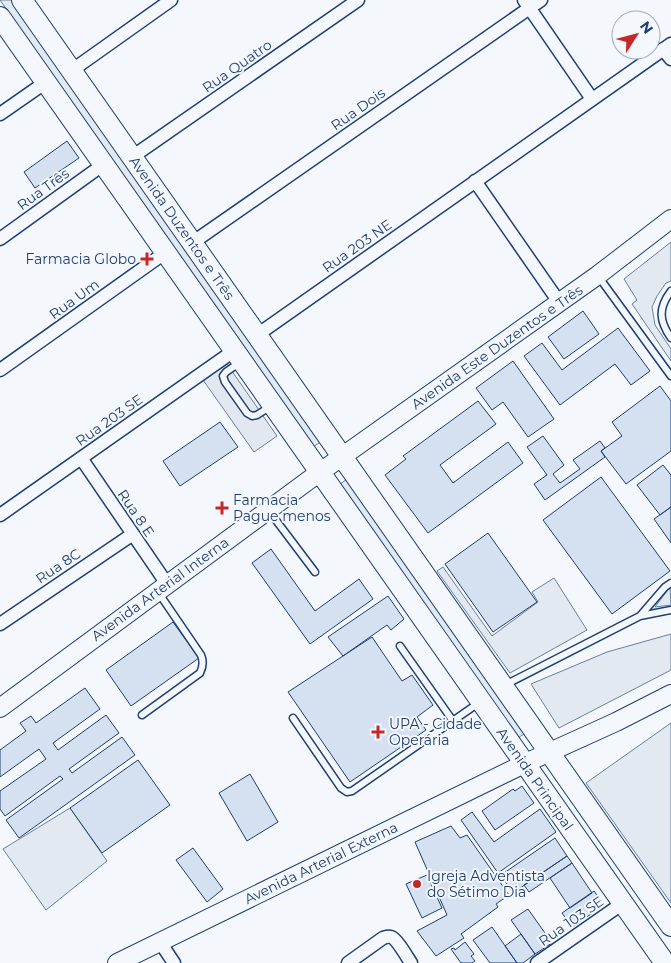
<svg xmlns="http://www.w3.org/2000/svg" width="671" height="963" viewBox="0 0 671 963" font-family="Montserrat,sans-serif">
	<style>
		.green { fill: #e3e9f0; stroke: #687fa3 }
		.parking { fill: #e3e8f0; stroke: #687fa3 }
		.building { fill: #d5e0f0; stroke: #1d3f73 }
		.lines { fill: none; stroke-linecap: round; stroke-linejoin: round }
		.service-casing { stroke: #1d3f73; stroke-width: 9 }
		.minor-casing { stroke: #1d3f73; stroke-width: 15 }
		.secondary-casing { stroke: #1d3f73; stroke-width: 20 }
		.primary-casing { stroke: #1d3f73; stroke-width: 22 }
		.service { stroke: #f4f7fb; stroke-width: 6 }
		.minor { stroke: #f4f7fb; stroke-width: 12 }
		.secondary { stroke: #f4f7fb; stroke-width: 18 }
		.primary { stroke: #f4f7fb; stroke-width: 20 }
		.poi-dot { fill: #c62828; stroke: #f4f7fb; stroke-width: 2 }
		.labels { text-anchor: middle; stroke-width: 4; stroke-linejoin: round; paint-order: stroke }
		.street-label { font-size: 14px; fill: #1d3f73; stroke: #f4f7fb }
		.poi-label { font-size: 14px; fill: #1d3f73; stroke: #f4f7fb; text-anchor: start }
	</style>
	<rect width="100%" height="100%" fill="#f4f7fb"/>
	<path class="green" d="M 0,0 L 12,0 L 322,441 L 313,447 Z
		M 671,242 L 671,281 L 666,283 L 657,296 L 652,307 L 655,325 L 671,349 L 671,361 L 632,304 L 637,300 L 624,279 Z
		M 347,479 L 524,734 L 516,739 L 339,485 Z
		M 443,567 L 492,636 L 538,602 L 532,592 L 554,578 L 587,630 L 510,673 L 437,571 Z
		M 670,587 L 671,605 L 655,607 Z
		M 671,634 L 671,670 L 559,728 L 531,684 L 607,652 Z
		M 671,723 L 671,903 L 586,783 Z
		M 70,808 L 107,861 L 46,910 L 3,849 Z"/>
	<path class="parking" d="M 227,364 L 277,436 L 254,452 L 203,380 Z"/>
	<path class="building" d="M 67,141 L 79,158 L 35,188 L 24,172 Z
		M 583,311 L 599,334 L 564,359 L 548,337 Z
		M 618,328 L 650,371 L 631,385 L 615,364 L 560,405 L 524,356 L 542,343 L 562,370 Z
		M 513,361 L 554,419 L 528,437 L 503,402 L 492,410 L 476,388 Z
		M 660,386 L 671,401 L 671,451 L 626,484 L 601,451 L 622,436 L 612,422 Z
		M 478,401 L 496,424 L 440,465 L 453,483 L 508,442 L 523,463 L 428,533 L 385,475 L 406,459 L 403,456 Z
		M 220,422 L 238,447 L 180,486 L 163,461 Z
		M 543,436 L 564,465 L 553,474 L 560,483 L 580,469 L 573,460 L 600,441 L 605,448 L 601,451 L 605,457 L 545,500 L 534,484 L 547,475 L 527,447 Z
		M 663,465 L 671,475 L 671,507 L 660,515 L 637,485 Z
		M 601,477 L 670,571 L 612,614 L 543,520 Z
		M 671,507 L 671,543 L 654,519 Z
		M 488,533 L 537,602 L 493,632 L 445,564 Z
		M 271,549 L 315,611 L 359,579 L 373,599 L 310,644 L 252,563 Z
		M 388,596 L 404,619 L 391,630 L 387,625 L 343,656 L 328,637 Z
		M 173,622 L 199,658 L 131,706 L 106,670 Z
		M 372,637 L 402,681 L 412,675 L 433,705 L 417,717 L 426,730 L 350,782 L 288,692 Z
		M 85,688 L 100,709 L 53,743 L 58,750 L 106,715 L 119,733 L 69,769 L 72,773 L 122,737 L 135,755 L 19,838 L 6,820 L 63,779 L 60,776 L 5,816 L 0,809 L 0,791 L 46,759 L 39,749 L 0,777 L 0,750 L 26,731 L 20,723 L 31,716 L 36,723 Z
		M 138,760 L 170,805 L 102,853 L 70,808 Z
		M 250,774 L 278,822 L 247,841 L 219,793 Z
		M 522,786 L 534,803 L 495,830 L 482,811 L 513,789 L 515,791 Z
		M 540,809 L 556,832 L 498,873 L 461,820 L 472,812 L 494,842 Z
		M 451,826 L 460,838 L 467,835 L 509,895 L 496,904 L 498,907 L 461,934 L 464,938 L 436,956 L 417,931 L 447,915 L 415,842 Z
		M 555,838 L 567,856 L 513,893 L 501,875 Z
		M 193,848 L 223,889 L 207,902 L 176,860 Z
		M 567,856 L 572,863 L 529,892 L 524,885 Z
		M 572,863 L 592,893 L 570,908 L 550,878 Z
		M 427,875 L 442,908 L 422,918 L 406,884 Z
		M 594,891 L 604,905 L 572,927 L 562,913 Z
		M 528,909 L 552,943 L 535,954 L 511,920 Z
		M 492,927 L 517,963 L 490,963 L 473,940 Z
		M 521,934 L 535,954 L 523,963 L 517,963 L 505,946 Z
		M 465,942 L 474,954 L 471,956 L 475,961 L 472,963 L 461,963 L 451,949 L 454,948 L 455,950 Z"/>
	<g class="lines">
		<g class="service-casing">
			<path id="service" d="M 598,276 L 671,376
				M 671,291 C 658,308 659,321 671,338
				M 239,363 L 226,372 L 223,376 L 225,382 L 247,413 L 252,416 L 257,415 L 271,406
				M 269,511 L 315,572
				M 640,616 L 665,587 L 671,583
				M 400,646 L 453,721
				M 505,685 L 640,616 L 671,610
				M 142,715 L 200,673 C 203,667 204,662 201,655 L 158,592
				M 293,718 L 341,788 L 347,792 L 352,791 L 480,702"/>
		</g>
		<g class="minor-casing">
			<path id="minor" d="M 524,0 L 592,99
				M 663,49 L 671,59
				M 71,71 L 171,0
				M 0,114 L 46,82
				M 132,157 L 358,0
				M 475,181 L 559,302
				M 0,239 L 104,164
				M 192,243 L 541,0
				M 257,335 L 671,44
				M 0,370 L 166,252
				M 81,458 L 167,584
				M 0,515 L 235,350
				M 0,624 L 133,534
				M 160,942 L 174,963
				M 348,963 L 383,938 C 386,937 388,936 391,937 C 397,939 407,957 411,963
				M 537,963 L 623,903"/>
		</g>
		<g class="secondary-casing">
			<path id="secondary" d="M 0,708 L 309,480 L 598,275 L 671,219
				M 117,963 L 530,761 L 616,722 L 671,694"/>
		</g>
		<g class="primary-casing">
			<path id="primary" d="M 22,0 L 671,926
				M 0,17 L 665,963"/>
		</g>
		<use href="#service" class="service"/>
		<use href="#minor" class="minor"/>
		<use href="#secondary" class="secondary"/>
		<use href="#primary" class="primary"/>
	</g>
	<g class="poi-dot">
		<path d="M144.5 251.5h5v5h5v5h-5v5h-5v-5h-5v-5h5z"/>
		<path d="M219.5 500.5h5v5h5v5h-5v5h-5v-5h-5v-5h5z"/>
		<path d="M375.5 724.5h5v5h5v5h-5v5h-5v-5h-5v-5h5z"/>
		<circle cx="417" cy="884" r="5"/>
	</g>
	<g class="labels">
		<g class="street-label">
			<text transform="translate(237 66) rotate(-35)" y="5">Rua Quatro</text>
			<text transform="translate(358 109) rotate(-35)" y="5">Rua Dois</text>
			<text transform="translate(43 189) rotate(-36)" y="5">Rua Três</text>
			<text transform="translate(182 228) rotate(55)" y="5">Avenida Duzentos e Três</text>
			<text transform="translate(357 246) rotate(-35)" y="5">Rua 203 NE</text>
			<text transform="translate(74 299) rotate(-36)" y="5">Rua Um</text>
			<text transform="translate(497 347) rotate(-35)" y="5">Avenida Este Duzentos e Três</text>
			<text transform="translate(109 420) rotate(-35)" y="5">Rua 203 SE</text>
			<text transform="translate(136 513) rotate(56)" y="5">Rua 8 E</text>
			<text transform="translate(58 566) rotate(-34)" y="5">Rua 8C</text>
			<text transform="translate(160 589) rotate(-36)" y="5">Avenida Arterial Interna</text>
			<text transform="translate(535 779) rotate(55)" y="5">Avenida Principal</text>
			<text transform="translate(321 863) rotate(-26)" y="5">Avenida Arterial Externa</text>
			<text transform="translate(571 921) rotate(-35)" y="5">Rua 103 SE</text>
		</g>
		<g class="poi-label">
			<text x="136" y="264" text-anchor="end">Farmacia Globo</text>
			<text x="233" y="505">Farmacia<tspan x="233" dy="16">Pague menos</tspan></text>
			<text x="389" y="729">UPA - Cidade<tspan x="389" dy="16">Operária</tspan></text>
			<text x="427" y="881">Igreja Adventista<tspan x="427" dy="16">do Sétimo Dia</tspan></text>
		</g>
	</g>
	<g transform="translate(636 35) rotate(54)"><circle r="24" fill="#f4f7fb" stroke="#9eadc5"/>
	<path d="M0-4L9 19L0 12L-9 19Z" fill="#c62828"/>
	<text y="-8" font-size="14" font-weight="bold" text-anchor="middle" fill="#1d3f73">N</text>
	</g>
</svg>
